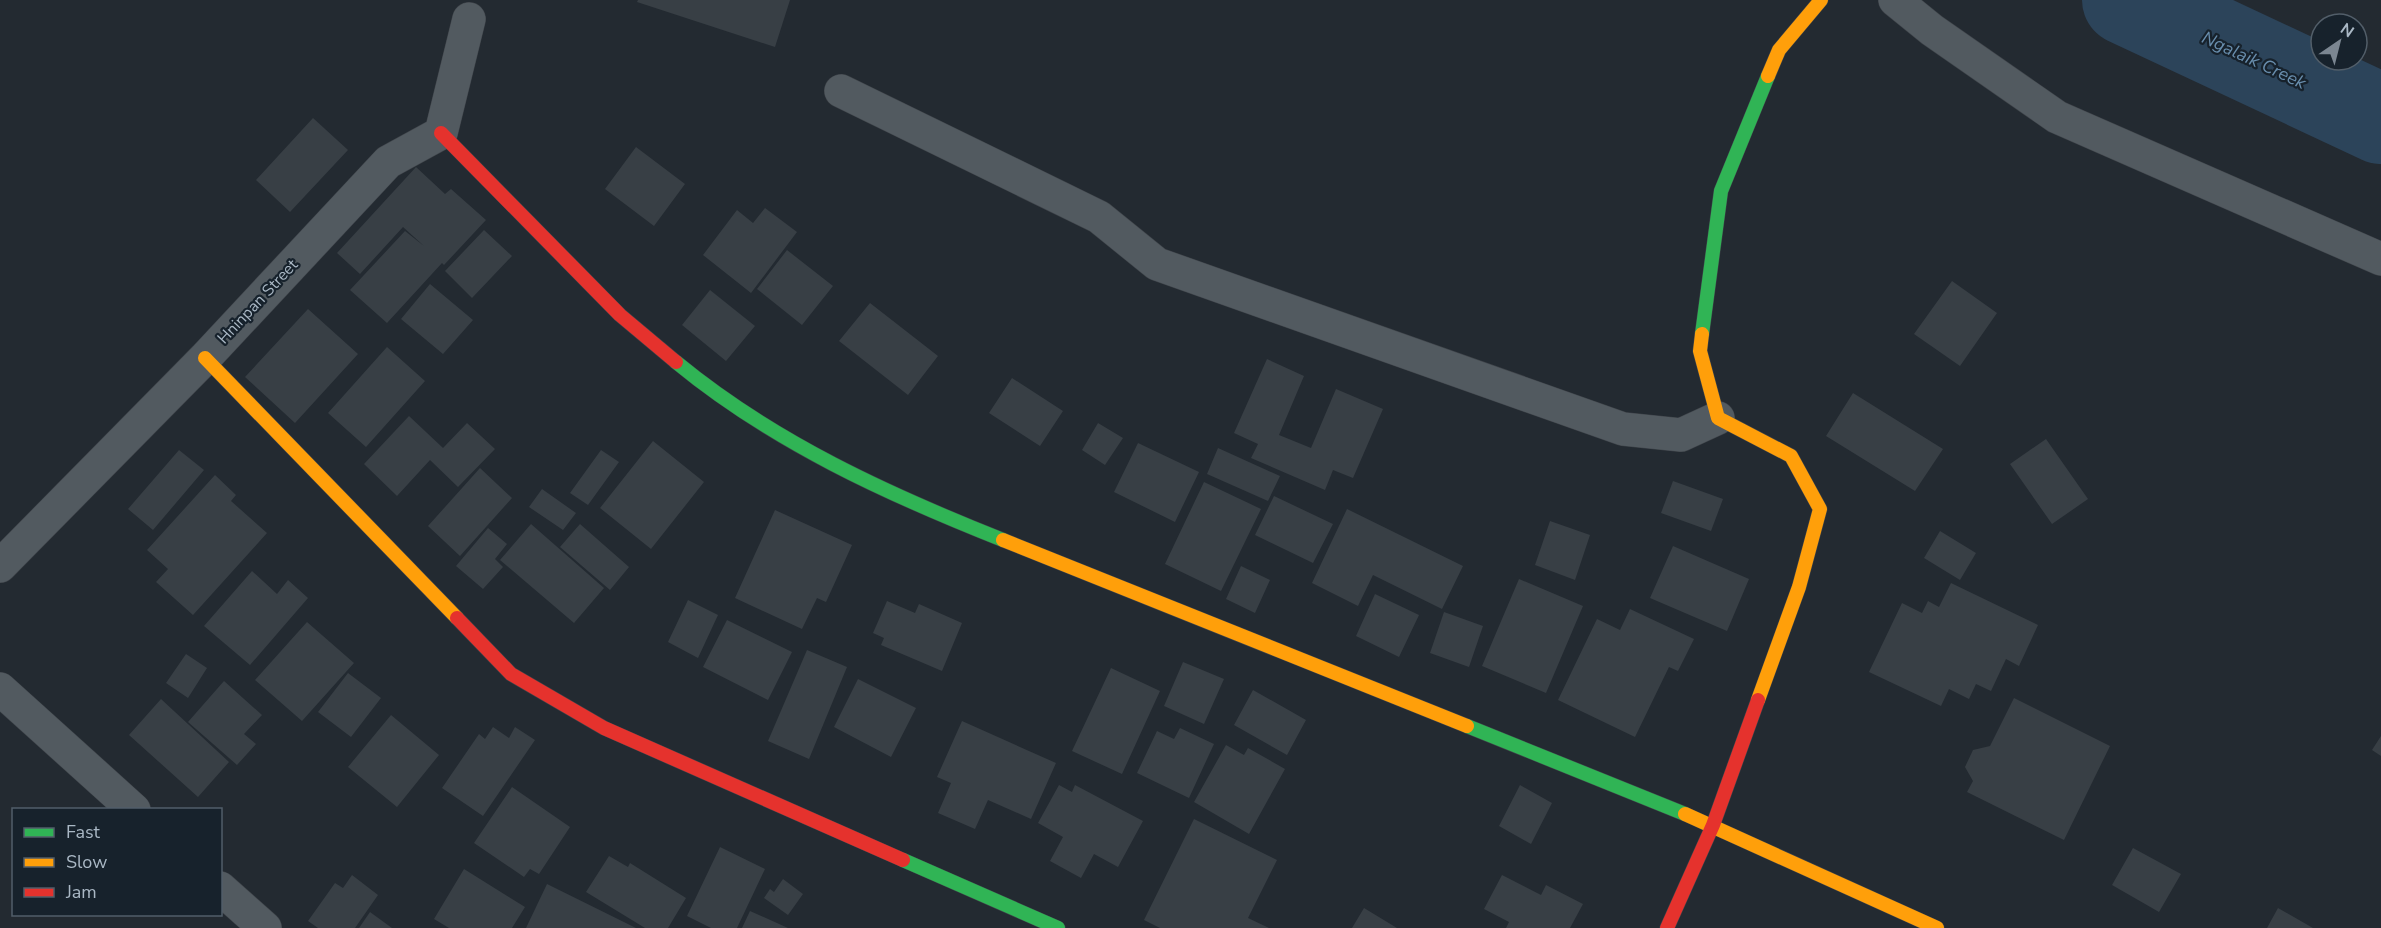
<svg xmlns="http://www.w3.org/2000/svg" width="2381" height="928" viewBox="0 0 2381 928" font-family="'Nunito Sans',sans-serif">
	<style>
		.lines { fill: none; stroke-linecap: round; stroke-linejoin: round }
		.river { stroke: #2c445a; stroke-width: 90 }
		.building { fill: #383f45 }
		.street-casing { stroke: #3f444a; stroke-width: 34 }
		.fast-casing { stroke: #3f444a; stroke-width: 15 }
		.slow-casing { stroke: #3f444a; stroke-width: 15 }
		.jam-casing { stroke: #3f444a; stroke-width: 15 }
		.street { stroke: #525a60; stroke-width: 33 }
		.fast { stroke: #30b455; stroke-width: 14 }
		.slow { stroke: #ff9f0a; stroke-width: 14 }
		.jam { stroke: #e5322d; stroke-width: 14 }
		.labels { text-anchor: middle; stroke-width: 4.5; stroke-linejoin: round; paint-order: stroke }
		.street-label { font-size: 16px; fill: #aab8c5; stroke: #17222c }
		.water-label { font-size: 18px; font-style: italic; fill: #688dac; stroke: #17222c }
	</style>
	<rect width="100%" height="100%" fill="#232a31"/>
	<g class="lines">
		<path class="river" d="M 2127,0 L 2381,119"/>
	</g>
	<path class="building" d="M 638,0 L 790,0 L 775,47 L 637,2 Z
		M 313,118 L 348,150 L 290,212 L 256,180 Z
		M 636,147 L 685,184 L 654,226 L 605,189 Z
		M 416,167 L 445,194 L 451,189 L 486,220 L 444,265 L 442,263 L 387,323 L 350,290 L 405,231 L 424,246 L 403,227 L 360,274 L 337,253 Z
		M 765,208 L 797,232 L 751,293 L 703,255 L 737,210 L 753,223 Z
		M 484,230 L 512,256 L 472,298 L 445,271 Z
		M 787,250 L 833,286 L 802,325 L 757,289 Z
		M 1952,281 L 1997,313 L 1960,366 L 1914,334 Z
		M 430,284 L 473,320 L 443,354 L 401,319 Z
		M 710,290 L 755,326 L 726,361 L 682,325 Z
		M 870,303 L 938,356 L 908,395 L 839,341 Z
		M 308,309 L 358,354 L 295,423 L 245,377 Z
		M 387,347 L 425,381 L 366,447 L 328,413 Z
		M 1267,359 L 1304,376 L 1279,435 L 1311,448 L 1336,389 L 1383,409 L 1353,478 L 1333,470 L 1325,490 L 1251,458 L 1258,444 L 1234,433 Z
		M 1012,378 L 1063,411 L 1040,446 L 989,413 Z
		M 1853,393 L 1943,449 L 1915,491 L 1826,436 Z
		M 409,416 L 443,448 L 467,423 L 495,449 L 458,487 L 430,460 L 397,496 L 364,464 Z
		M 1098,423 L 1123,438 L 1105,465 L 1082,450 Z
		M 2046,439 L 2088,499 L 2052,524 L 2010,464 Z
		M 653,441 L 704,482 L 651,549 L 600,508 Z
		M 1138,443 L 1199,472 L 1175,522 L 1114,492 Z
		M 1218,448 L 1280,476 L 1268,501 L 1207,474 Z
		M 179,450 L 204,470 L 153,530 L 128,509 Z
		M 601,450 L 619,462 L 588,505 L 570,493 Z
		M 480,468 L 512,498 L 460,556 L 428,526 Z
		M 215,475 L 236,495 L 231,501 L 267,533 L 193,615 L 156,582 L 168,569 L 147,550 Z
		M 1673,481 L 1723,499 L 1711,531 L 1661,513 Z
		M 1204,482 L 1261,509 L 1221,591 L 1165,564 Z
		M 542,489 L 576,513 L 563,530 L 529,507 Z
		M 1274,496 L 1333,524 L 1313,563 L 1255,535 Z
		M 1347,509 L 1463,566 L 1442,609 L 1373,575 L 1358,606 L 1312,583 Z
		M 775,510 L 852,545 L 826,602 L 817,598 L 802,629 L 735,598 Z
		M 1550,521 L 1590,535 L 1575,580 L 1535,565 Z
		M 531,524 L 604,588 L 574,623 L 500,560 Z
		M 580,524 L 629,567 L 610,590 L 560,547 Z
		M 488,528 L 507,544 L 495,559 L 503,567 L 483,589 L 456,566 Z
		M 1940,531 L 1976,553 L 1960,580 L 1924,558 Z
		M 1673,546 L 1749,579 L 1727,631 L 1650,598 Z
		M 1241,566 L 1270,580 L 1255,613 L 1226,599 Z
		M 252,571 L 277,594 L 288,580 L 308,598 L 250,665 L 204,626 Z
		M 1519,579 L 1583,606 L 1546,693 L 1482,666 Z
		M 1951,583 L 2038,625 L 2019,666 L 2006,659 L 1991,691 L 1976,684 L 1969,699 L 1949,689 L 1941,706 L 1869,672 L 1902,603 L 1922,613 L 1928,601 L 1939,607 Z
		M 1375,594 L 1419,615 L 1399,657 L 1356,636 Z
		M 688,600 L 718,615 L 698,658 L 668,642 Z
		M 887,601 L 915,613 L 919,604 L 962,623 L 942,671 L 881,645 L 884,638 L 873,633 Z
		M 1630,609 L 1694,639 L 1678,671 L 1669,667 L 1635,737 L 1558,700 L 1597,619 L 1620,630 Z
		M 1444,612 L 1483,626 L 1469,667 L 1430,653 Z
		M 727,620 L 792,652 L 768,700 L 703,667 Z
		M 307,622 L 354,663 L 302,721 L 255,680 Z
		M 807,650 L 847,667 L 809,759 L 768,741 Z
		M 186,654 L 207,668 L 188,698 L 166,683 Z
		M 1183,662 L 1224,679 L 1204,724 L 1164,706 Z
		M 1111,668 L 1160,691 L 1122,774 L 1072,751 Z
		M 348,673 L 381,698 L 351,737 L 318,712 Z
		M 858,679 L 916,708 L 891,757 L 834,727 Z
		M 224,681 L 262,715 L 244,734 L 256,744 L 237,765 L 188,722 Z
		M 1253,690 L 1306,720 L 1287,755 L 1234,725 Z
		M 2014,698 L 2110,746 L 2064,840 L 1967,792 L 1973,781 L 1965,767 L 1973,750 L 1990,746 Z
		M 161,699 L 229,762 L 198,797 L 129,735 Z
		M 391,715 L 439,755 L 397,807 L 348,767 Z
		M 962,721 L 1056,763 L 1031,819 L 988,800 L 975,829 L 938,813 L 951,783 L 937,777 Z
		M 493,727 L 509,738 L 515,727 L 535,740 L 483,816 L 442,788 L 479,734 L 485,739 Z
		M 1180,728 L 1214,744 L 1189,798 L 1137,773 L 1157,731 L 1174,739 Z
		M 2381,736 L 2381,756 L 2372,750 Z
		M 1226,745 L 1244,755 L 1248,748 L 1285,769 L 1249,834 L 1194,802 Z
		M 1059,785 L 1072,792 L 1075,785 L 1143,821 L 1118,867 L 1094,854 L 1081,878 L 1050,861 L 1063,837 L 1038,823 Z
		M 1520,785 L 1552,803 L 1531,844 L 1499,826 Z
		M 512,787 L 570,827 L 539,874 L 530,869 L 524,877 L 474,843 Z
		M 1194,819 L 1277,860 L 1248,918 L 1269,928 L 1160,928 L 1144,920 Z
		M 720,847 L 765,869 L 737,928 L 711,928 L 687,916 Z
		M 2133,848 L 2181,874 L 2159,912 L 2112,885 Z
		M 609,856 L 628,867 L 630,863 L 686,898 L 668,928 L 645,928 L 586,892 Z
		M 464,869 L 525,907 L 512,928 L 449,928 L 434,919 Z
		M 352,875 L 378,895 L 355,928 L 318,928 L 308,921 L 335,883 L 343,888 Z
		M 1502,875 L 1541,895 L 1546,885 L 1583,904 L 1570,928 L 1506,928 L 1509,922 L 1484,909 Z
		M 783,879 L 803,894 L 788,915 L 764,898 L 770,889 L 774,892 Z
		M 547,884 L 636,928 L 526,928 Z
		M 1364,908 L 1397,928 L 1352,928 Z
		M 2278,908 L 2313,928 L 2267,928 Z
		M 750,911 L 788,928 L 742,928 Z
		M 370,912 L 392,928 L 359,928 Z"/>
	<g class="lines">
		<g class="street-casing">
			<path id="street" d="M 1895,0 L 1932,30 L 2057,117 L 2381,259
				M 841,91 L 1099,217 L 1157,264 L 1623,429 L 1681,435 L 1718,418
				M 0,566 L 205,358 L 388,162 L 441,133 L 469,19
				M 0,689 L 134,810
				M 220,888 L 265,928"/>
		</g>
		<g class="fast-casing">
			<path id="fast" d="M 1702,334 L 1721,191 L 1768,76
				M 676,362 C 773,442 887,494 1003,540
				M 1467,726 L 1685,814
				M 903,860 L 1058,928"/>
		</g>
		<g class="slow-casing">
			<path id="slow" d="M 1768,76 L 1779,50 L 1821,0
				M 1702,334 L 1700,351 L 1718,418 L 1791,456 L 1820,509 L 1799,587 L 1758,700
				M 205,358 L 457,618
				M 1003,540 L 1467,726
				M 1685,814 L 1937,928"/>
		</g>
		<g class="jam-casing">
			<path id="jam" d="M 441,133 L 620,315 L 676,362
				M 457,618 L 511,674 L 604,728 L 903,860
				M 1667,928 L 1713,825 L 1758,700"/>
		</g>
		<use href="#street" class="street"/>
		<use href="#fast" class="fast"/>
		<use href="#slow" class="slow"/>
		<use href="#jam" class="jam"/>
	</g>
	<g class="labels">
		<g class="street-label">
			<text transform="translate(257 301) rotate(-47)" y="6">Hninpan Street</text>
		</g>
		<g class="water-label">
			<text transform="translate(2254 60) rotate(25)" y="6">Ngalaik Creek</text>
		</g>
	</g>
	<rect x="12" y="808" width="210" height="108" fill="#17222c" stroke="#525e69" stroke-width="1.5"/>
	<rect x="24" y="828" width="30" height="9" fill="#30b455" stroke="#525e69" stroke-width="1.5"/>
	<text x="66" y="838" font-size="18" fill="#aab8c5">Fast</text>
	<rect x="24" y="858" width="30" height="9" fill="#ff9f0a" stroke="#525e69" stroke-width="1.5"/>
	<text x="66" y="868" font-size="18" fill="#aab8c5">Slow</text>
	<rect x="24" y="888" width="30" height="9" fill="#e5322d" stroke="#525e69" stroke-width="1.5"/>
	<text x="66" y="898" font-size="18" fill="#aab8c5">Jam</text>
	<g transform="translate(2339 42) rotate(35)"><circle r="28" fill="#17222c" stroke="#525e69" stroke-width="1.5"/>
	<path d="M0-4.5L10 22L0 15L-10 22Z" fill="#7b8691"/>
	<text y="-9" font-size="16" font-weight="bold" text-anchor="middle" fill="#aab8c5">N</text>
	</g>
</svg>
